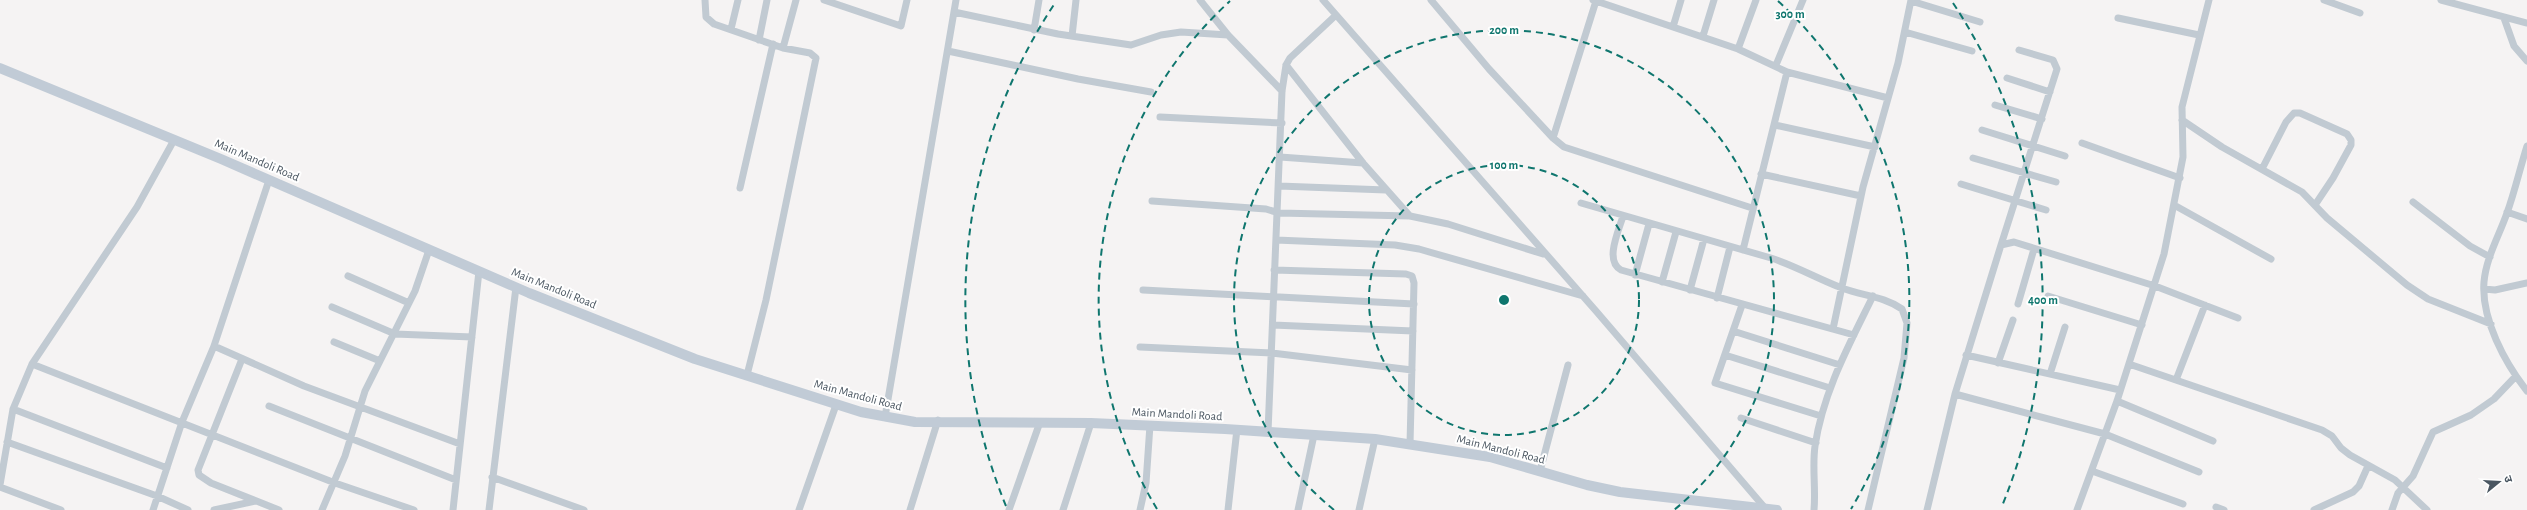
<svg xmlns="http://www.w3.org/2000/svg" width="2527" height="510" viewBox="0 0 2527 510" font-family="'Alegreya Sans','Noto Sans Devanagari',sans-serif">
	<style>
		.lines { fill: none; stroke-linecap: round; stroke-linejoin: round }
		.street { stroke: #c1cad2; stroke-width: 7 }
		.secondary { stroke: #c1cbd6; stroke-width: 10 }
		.ring { fill: none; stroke: #0f766e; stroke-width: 2; stroke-dasharray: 7 5 }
		.labels { text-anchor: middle; stroke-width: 4; stroke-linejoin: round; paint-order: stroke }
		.street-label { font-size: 12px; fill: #4a5661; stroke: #fff }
		.centre { fill: #0f766e; stroke: #fff; stroke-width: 2 }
		.ring-label { font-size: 12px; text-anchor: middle; font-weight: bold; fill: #0f766e; stroke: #fff; stroke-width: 4; stroke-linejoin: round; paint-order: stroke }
	</style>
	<rect width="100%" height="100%" fill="#f5f3f3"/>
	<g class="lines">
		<path class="street" d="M 705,0 L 706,17 L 714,24 L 783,48 L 810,53 L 816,58 L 766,300 L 747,375
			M 824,0 L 901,26 L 907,0
			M 1200,0 L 1228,35 L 1282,91
			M 1323,0 L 1596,311 L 1765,508
			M 1431,0 L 1489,69 L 1553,138 L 1564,147 L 1752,208
			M 1593,0 L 1738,49 L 1787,72 L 1888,98
			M 2324,0 L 2360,13
			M 2441,0 L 2527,23
			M 1911,1 L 1980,22
			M 954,12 L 1058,34 L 1131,45 L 1161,35 L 1181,32 L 1228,35
			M 2118,18 L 2199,35
			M 2504,18 L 2514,46 L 2527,61
			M 1673,27 L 1681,0
			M 731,29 L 738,0
			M 1034,30 L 1039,0
			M 1905,32 L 1972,51
			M 1072,36 L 1076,0
			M 1703,36 L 1714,0
			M 759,40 L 767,0
			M 783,48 L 796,0
			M 1738,49 L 1756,0
			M 948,51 L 1078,79 L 1151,92
			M 1286,65 L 1363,163 L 1410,216
			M 1776,65 L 1803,0
			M 2007,78 L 2050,92
			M 1995,105 L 2042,119
			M 1160,117 L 1282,123
			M 2182,120 L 2222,147 L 2302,192 L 2327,218 L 2407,285 L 2428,299 L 2491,324
			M 1775,125 L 1875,147
			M 1982,130 L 2065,156
			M 1553,138 L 1596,1
			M 2082,143 L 2180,178
			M 2527,146 C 2520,168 2515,191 2507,213 C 2499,236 2486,258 2484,282 C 2481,319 2505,363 2527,391
			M 1280,157 L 1363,163
			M 1973,158 L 2056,182
			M 2262,169 L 2286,122 L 2294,113 L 2300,113 L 2347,134 L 2351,140 L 2351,145 L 2333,178 L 2315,205
			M 1761,174 L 1861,196
			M 1961,184 L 2046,210
			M 1279,186 L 1386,190
			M 740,188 L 773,44
			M 1152,201 L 1266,209 L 1279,213 L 1410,216 L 1448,224 L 1543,254
			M 2413,202 L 2470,246 L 2490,257
			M 1581,203 L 1771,258 C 1796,266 1818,279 1842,288 C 1863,296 1883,296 1902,309 L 1907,323 L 1904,358 L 1868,510
			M 2174,205 L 2271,259
			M 2507,212 L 2527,219
			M 1623,216 C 1619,230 1604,261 1621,270 L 1854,335
			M 1276,240 L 1395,245 L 1419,249 L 1583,296
			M 2001,245 L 2057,69 L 2053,60 L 2019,50
			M 1743,250 L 1787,72
			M 1274,270 L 1406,274 L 1412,276 L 1414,283 L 1410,444
			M 1635,275 L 1649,224
			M 348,276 L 409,303
			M 1662,282 L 1676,232
			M 2484,289 L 2495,290 L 2527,283
			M 1143,290 L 1414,304
			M 1690,290 L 1704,239
			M 2048,296 L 2142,325
			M 1717,298 L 1730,247
			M 2018,304 L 2034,249
			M 1742,305 L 1715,383 L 1821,416
			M 332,307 L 395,334 L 472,337
			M 1273,325 L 1413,331
			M 1833,329 L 1863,187 L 1898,63 L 1911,0
			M 1733,331 L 1840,365
			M 334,342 L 380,361
			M 214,346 L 304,386 L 460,444
			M 1140,347 L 1272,353 L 1412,370
			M 1725,355 L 1830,388
			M 1966,355 L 2120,390
			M 242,359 L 198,470 L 199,475 L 211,483 L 279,510
			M 1998,363 L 2013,320
			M 32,364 L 335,483 L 414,510
			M 2129,364 L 2322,430 L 2332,436 L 2341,448 L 2350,455 L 2395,480 L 2427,510
			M 2050,374 L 2065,327
			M 2176,380 L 2205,305
			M 1955,394 L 2105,434 L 2199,472
			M 2117,401 L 2213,441
			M 269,406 L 456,480
			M 13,409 L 167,468
			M 885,417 L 956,0
			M 1741,418 L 1816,443
			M 1268,432 L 1282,91 L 1286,65 L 1290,58 L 1336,15
			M 7,442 L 157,496 L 188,510
			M 1540,471 L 1568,365
			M 2092,471 L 2183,504
			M 492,477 L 584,510
			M 0,485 L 13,409 L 32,364 L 137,207 L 174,140
			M 0,487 L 61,510
			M 2216,507 L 2224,510
			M 153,510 L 182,422 L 214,346 L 269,180
			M 214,510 L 256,501
			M 322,510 L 345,456 L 365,391 L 415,291 L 429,250
			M 453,510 L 479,271
			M 489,510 L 516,287
			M 799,510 L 836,405
			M 910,510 L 938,420
			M 1009,510 L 1040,422
			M 1063,510 L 1091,423
			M 1140,510 L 1146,483 L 1150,425
			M 1228,510 L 1237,429
			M 1298,510 L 1314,435
			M 1359,510 L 1375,439
			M 1814,510 C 1816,489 1812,467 1815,446 C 1823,392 1849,345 1873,296
			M 1927,510 L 1955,394 L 2001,245 L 2014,242 L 2155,286 L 2238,318
			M 2077,510 L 2117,401 L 2164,254 L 2183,157 L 2182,107 L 2209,0
			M 2314,510 L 2353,492 L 2359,486 L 2368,466
			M 2392,510 L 2398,493 L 2413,476 L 2433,432 L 2471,415 L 2494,399 L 2516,376"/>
		<path class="secondary" d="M 0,68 L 221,159 L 529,293 L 695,359 L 861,412 L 915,422 L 1091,423 L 1225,429 L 1375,439 L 1490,457 L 1587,485 L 1620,492 L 1777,510"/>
	</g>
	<g class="ring">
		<circle cx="1504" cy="300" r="135"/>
		<path d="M1334 510A270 270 0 1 1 1674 510"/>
		<path d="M1157 509A405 405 0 0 1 1230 1M1778 1A405 405 0 0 1 1851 509"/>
		<path d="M1006 506A539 539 0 0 1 1055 3M1953 3A539 539 0 0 1 2002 506"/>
	</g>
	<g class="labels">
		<g class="street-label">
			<text transform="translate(257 160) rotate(23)" y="4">Main Mandoli Road</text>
			<text transform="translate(554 288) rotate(22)" y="4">Main Mandoli Road</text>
			<text transform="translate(858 395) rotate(15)" y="4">Main Mandoli Road</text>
			<text transform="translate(1177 414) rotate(3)" y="4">Main Mandoli Road</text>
			<text transform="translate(1501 449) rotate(14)" y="4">Main Mandoli Road</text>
		</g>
	</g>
	<circle cx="1504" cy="300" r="6" class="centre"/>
	<g class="ring-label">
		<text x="1790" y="18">300 m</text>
		<text x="1504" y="34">200 m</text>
		<text x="1504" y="169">100 m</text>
		<text x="2043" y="304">400 m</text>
	</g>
	<g transform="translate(2499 482) rotate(72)" stroke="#ffffff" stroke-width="3" paint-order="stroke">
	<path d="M0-3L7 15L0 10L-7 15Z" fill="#4a5661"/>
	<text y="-6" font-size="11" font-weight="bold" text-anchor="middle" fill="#4a5661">उ</text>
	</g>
</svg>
